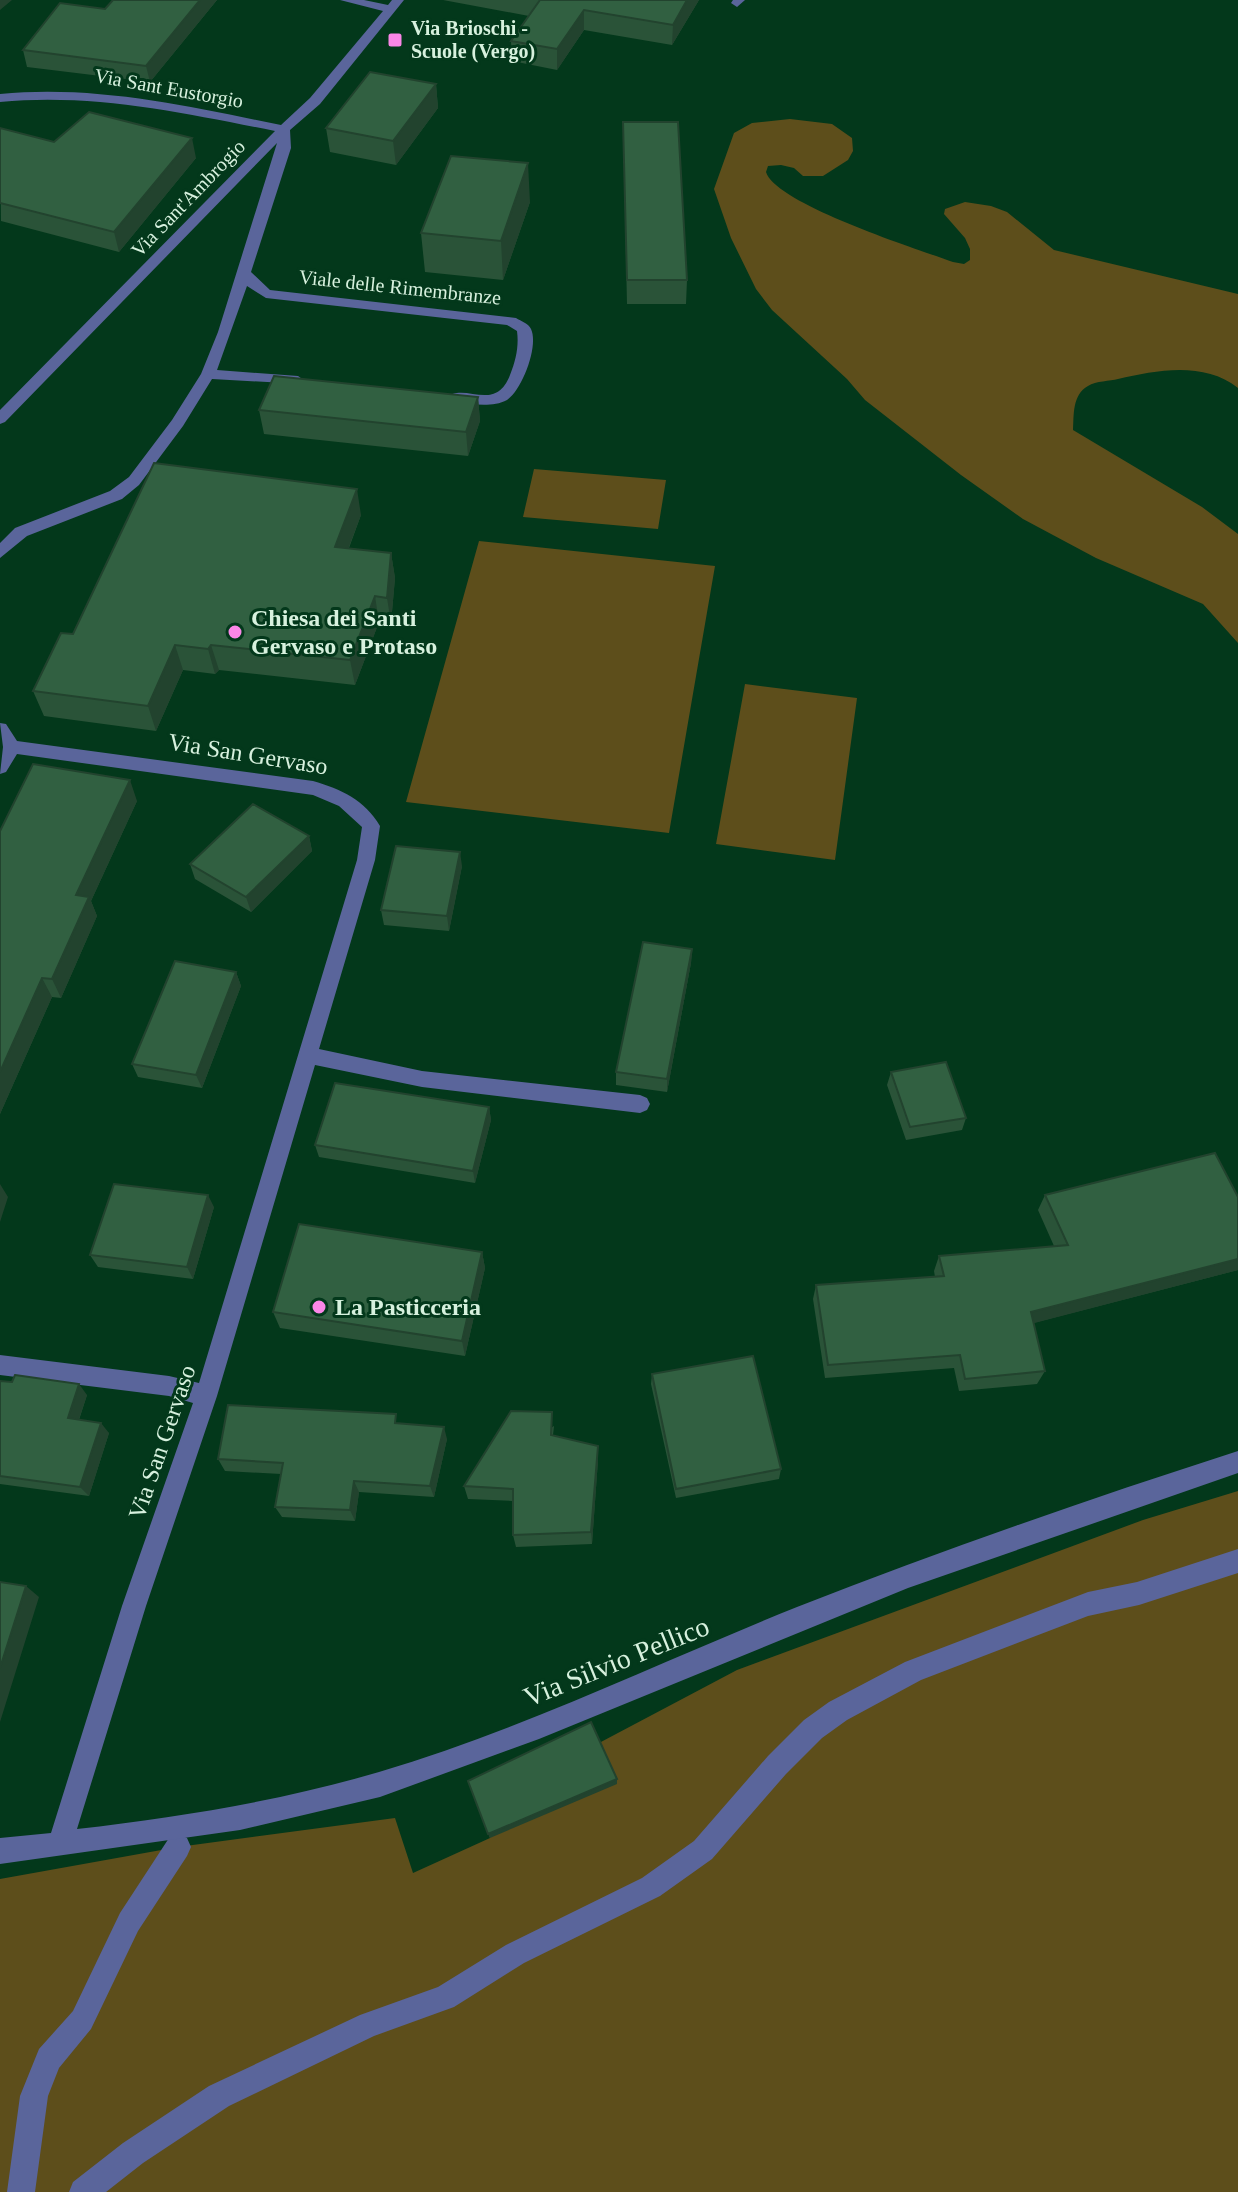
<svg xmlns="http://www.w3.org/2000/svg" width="1238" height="2192" viewBox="0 0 1238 2192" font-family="'Times New Roman',serif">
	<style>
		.green { fill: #5d4e1b }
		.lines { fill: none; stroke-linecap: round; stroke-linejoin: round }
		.lane { fill: #5a659b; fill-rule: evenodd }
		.street { fill: #5a659b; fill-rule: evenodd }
		.wall { fill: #2a5338 }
		.shaded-wall { fill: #22432e }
		.building { fill: #316041; stroke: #22432e; stroke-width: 2 }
		.poi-dot { fill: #fa87e7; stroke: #03381b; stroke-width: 3 }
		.labels { text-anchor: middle; stroke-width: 6; stroke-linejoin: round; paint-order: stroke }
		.far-poi-label { font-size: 20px; font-weight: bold; fill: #d7f1de; stroke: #03381b; text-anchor: start }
		.far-street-label { font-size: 20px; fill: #d7f1de; stroke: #03381b }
		.poi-label { font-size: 24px; font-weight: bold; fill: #d7f1de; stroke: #03381b; text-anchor: start }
		.street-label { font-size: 24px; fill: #d7f1de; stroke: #03381b }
		.near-street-label { font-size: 28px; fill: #d7f1de; stroke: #03381b }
	</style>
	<rect width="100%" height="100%" fill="#03381b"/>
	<path class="green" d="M 790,119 L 832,124 L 852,138 L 853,151 L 848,160 L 823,176 L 803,176 L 794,168 L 781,165 L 768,166 L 766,172 C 776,204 917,249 953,262 L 964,264 L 970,260 L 970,249 L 965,238 L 944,214 L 945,209 L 965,202 L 991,206 L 1007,212 L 1054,250 L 1238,294 L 1238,388 C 1204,361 1157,370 1118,379 C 1110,381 1096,381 1088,386 C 1072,395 1074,415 1073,430 L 1202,507 L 1238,534 L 1238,643 L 1203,604 L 1096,558 L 1023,519 L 961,475 L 865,400 L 847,379 L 772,310 L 756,289 L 731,238 L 714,189 L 734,133 L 752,123 Z
		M 534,469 L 666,480 L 658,529 L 523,517 Z
		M 479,541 L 715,566 L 669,833 L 406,802 Z
		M 745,684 L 857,698 L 835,860 L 716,844 Z
		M 1238,1491 L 1238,2192 L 0,2192 L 0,1879 L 178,1847 L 395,1818 L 413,1873 L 490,1838 L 470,1786 L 599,1743 L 737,1670 L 1143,1520 Z"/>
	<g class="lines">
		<path class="lane" d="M 1238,1549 L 1238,1573 L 1139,1605 L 1088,1616 L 921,1680 L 847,1720 L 822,1738 L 786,1774 L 712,1859 L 660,1896 L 524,1963 L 454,2007 L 374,2036 L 229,2106 L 143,2163 L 106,2192 L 69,2192 L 73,2182 L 123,2143 L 209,2086 L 360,2015 L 438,1987 L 506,1945 L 642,1878 L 694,1841 L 768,1756 L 804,1720 L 829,1702 L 905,1662 L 1088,1592 L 1137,1582 Z
			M 178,1834 L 187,1838 L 191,1847 L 187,1856 L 138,1931 L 91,2029 L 59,2068 L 48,2096 L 35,2192 L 7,2192 L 20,2096 L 39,2049 L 73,2011 L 120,1913 L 169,1838 Z"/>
		<path class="street" d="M 340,0 L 364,0 L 388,5 L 392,0 L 404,0 L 320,104 L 290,130 L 291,148 L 251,272 L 270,290 L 516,318 C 521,321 529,324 531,329 C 539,346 522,390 507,400 C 496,406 482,405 469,404 C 460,403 452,404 446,398 C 464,381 495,414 510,375 C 516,360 519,346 517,331 L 507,325 L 266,298 L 247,286 L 217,370 L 298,376 L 305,381 L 303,384 L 212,379 L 183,426 L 139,485 L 122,499 L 27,536 L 0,558 L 0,543 L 15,528 L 110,491 L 129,477 L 172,420 L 201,374 L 218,332 L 277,143 L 5,422 L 0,424 L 0,410 L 275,131 C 183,113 94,93 0,102 L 0,94 C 97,85 187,106 281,125 L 310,98 L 383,11 Z
			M 733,0 L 745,0 L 737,7 L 731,3 Z
			M 0,723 L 6,724 L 17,741 L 313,781 C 341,789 365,800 380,826 L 375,860 L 319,1049 L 422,1071 L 640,1095 L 647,1098 L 650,1104 L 647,1110 L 640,1113 L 422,1087 L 315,1065 L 217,1396 L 146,1606 L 77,1829 C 179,1817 281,1801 379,1772 C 523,1729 658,1663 797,1607 C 942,1550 1089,1499 1238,1451 L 1238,1473 L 908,1588 L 539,1739 L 380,1797 L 240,1830 L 0,1864 L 0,1838 L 51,1833 L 122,1606 L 193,1403 L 169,1396 L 0,1375 L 0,1355 L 169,1376 L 199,1383 L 357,860 L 362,827 L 339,806 L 313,795 L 17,754 L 6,772 L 0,774 L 3,747 Z"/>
	</g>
	<path class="wall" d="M 113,0 L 217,0 L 150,82 L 27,67 L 23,50 L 105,9 Z
		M 443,0 L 699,0 L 672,45 L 584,30 L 557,70 L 512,61 L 511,41 L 529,16 Z
		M 436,84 L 438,108 L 396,165 L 330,152 L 326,128 Z
		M 623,122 L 687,280 L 686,304 L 627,304 Z
		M 0,128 L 54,142 L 196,158 L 119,252 L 1,221 Z
		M 530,202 L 503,280 L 425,272 L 421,233 Z
		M 478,397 L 480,421 L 468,456 L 264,434 L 259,410 Z
		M 361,515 L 349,548 L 391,553 L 395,578 L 391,623 L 379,622 L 355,685 L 219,670 L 215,674 L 183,670 L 156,731 L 44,716 L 33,691 L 73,634 Z
		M 137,801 L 91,901 L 97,916 L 61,998 L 52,997 L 0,1114 L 0,831 Z
		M 309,836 L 312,851 L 251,912 L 195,879 L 190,864 Z
		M 462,866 L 449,931 L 384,925 L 381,910 Z
		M 692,949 L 691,963 L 667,1092 L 616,1085 L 616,1072 Z
		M 236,972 L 241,986 L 202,1088 L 138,1077 L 132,1064 Z
		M 891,1072 L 966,1118 L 962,1130 L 906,1140 L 887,1085 Z
		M 489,1107 L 491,1120 L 475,1183 L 319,1157 L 315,1145 Z
		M 1045,1195 L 1238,1197 L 1238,1270 L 1033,1323 L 1045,1371 L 1037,1384 L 959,1391 L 954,1368 L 825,1378 L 813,1299 L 816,1285 L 935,1277 L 934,1271 L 939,1256 L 1054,1246 L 1038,1210 Z
		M 214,1207 L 193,1279 L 98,1267 L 90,1255 Z
		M 482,1252 L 485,1268 L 465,1356 L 280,1328 L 273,1312 Z
		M 652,1374 L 781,1469 L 779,1479 L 676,1498 L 651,1384 Z
		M 0,1381 L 87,1395 L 79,1420 L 109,1433 L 89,1496 L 0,1484 Z
		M 399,1424 L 447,1439 L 434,1497 L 359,1492 L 355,1521 L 282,1517 L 275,1507 L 281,1474 L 225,1471 L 218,1459 Z
		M 554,1426 L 553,1435 L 598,1460 L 592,1544 L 516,1547 L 513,1535 L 513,1501 L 468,1499 L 464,1486 Z"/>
	<path class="shaded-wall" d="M 0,0 L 12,0 L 0,10 Z
		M 200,0 L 217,0 L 150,82 L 146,66 Z
		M 687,0 L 699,0 L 672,45 L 673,25 Z
		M 584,10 L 584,30 L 557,70 L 557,49 Z
		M 436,84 L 438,108 L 396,165 L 393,141 Z
		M 192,138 L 196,158 L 119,252 L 114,232 Z
		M 528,163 L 530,202 L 503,280 L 501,241 Z
		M 478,397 L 480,421 L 468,456 L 466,432 Z
		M 357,489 L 361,515 L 339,573 L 335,547 Z
		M 391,553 L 395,578 L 391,623 L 387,598 Z
		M 375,596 L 379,622 L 355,685 L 350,660 Z
		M 175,645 L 183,670 L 156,731 L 148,706 Z
		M 211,645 L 219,670 L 215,674 L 208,649 Z
		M 130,780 L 137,801 L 91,901 L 97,916 L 61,998 L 52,979 L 76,895 Z
		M 309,836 L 312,851 L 251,912 L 246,897 Z
		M 460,852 L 462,866 L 449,931 L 447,916 Z
		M 692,949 L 691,963 L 667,1092 L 667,1079 Z
		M 236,972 L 241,986 L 202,1088 L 196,1075 Z
		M 42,978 L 52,997 L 0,1114 L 0,1072 Z
		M 489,1107 L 491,1120 L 475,1183 L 473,1171 Z
		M 0,1184 L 8,1197 L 0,1222 Z
		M 208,1195 L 214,1207 L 193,1279 L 187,1267 Z
		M 482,1252 L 485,1268 L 465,1356 L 462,1341 Z
		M 1238,1259 L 1238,1270 L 1023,1326 L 1031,1312 Z
		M 79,1384 L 87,1395 L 76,1428 L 68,1418 Z
		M 101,1423 L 109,1433 L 89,1496 L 80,1487 Z
		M 444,1427 L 447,1439 L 434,1497 L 430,1486 Z
		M 598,1446 L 598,1460 L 592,1544 L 591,1532 Z
		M 354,1481 L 359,1492 L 355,1521 L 350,1510 Z
		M 26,1586 L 39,1597 L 0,1722 L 0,1668 Z
		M 617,1779 L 617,1784 L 490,1838 L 488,1834 Z"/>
	<path class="building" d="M 113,0 L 200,0 L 146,66 L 23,50 L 60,3 L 105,9 Z
		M 540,0 L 687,0 L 673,25 L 584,10 L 557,49 L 511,41 Z
		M 370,72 L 436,84 L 393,141 L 326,128 Z
		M 89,112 L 192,138 L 114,232 L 0,203 L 0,128 L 54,142 Z
		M 623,122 L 678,122 L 687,280 L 627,280 Z
		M 451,156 L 528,163 L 501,241 L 421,233 Z
		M 274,376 L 478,397 L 466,432 L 259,410 Z
		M 154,463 L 357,489 L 335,547 L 391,553 L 387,598 L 375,596 L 350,660 L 211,645 L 208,649 L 175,645 L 148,706 L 33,691 L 61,633 L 73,634 Z
		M 33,764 L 130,780 L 76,895 L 89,897 L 52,979 L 42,978 L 0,1072 L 0,831 Z
		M 253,804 L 309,836 L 246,897 L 190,864 Z
		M 396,846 L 460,852 L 447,916 L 381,910 Z
		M 643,942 L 692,949 L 667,1079 L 616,1072 Z
		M 175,961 L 236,972 L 196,1075 L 132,1064 Z
		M 946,1062 L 966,1118 L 910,1127 L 891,1072 Z
		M 335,1083 L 489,1107 L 473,1171 L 315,1145 Z
		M 1215,1153 L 1238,1197 L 1238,1259 L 1031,1312 L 1045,1371 L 965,1379 L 960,1355 L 828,1365 L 816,1285 L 944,1276 L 939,1256 L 1068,1245 L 1045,1195 Z
		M 114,1184 L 208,1195 L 187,1267 L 90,1255 Z
		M 299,1224 L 482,1252 L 462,1341 L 273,1312 Z
		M 753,1356 L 781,1469 L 676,1489 L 652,1374 Z
		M 15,1375 L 79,1384 L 68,1418 L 101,1423 L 80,1487 L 0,1476 L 0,1381 L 12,1382 Z
		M 228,1405 L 396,1414 L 395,1423 L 444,1427 L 430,1486 L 354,1481 L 350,1510 L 275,1507 L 283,1463 L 218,1459 Z
		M 511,1411 L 552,1412 L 551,1435 L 598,1446 L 591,1532 L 513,1535 L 513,1489 L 464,1486 Z
		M 0,1582 L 26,1586 L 0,1668 Z
		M 591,1722 L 617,1779 L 488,1834 L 468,1781 Z"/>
	<g class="poi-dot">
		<rect x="387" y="32" width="16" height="16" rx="4"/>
		<circle cx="235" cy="632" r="8"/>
		<circle cx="319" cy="1307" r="8"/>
	</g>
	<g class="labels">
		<g class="far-poi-label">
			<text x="411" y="35">Via Brioschi -<tspan x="411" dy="23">Scuole (Vergo)</tspan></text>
		</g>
		<g class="far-street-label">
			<text transform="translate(169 88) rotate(10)" y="7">Via Sant Eustorgio</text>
			<text transform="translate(188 198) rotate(-46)" y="7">Via Sant'Ambrogio</text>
			<text transform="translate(400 287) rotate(6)" y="7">Viale delle Rimembranze</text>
		</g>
		<g class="poi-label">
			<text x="251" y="626">Chiesa dei Santi<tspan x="251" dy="28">Gervaso e Protaso</tspan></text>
			<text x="335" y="1315">La Pasticceria</text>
		</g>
		<g class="street-label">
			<text transform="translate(248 754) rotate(9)" y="8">Via San Gervaso</text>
			<text transform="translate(162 1442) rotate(-71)" y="8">Via San Gervaso</text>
		</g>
		<g class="near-street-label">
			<text transform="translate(616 1661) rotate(-22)" y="10">Via Silvio Pellico</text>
		</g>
	</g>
</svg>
